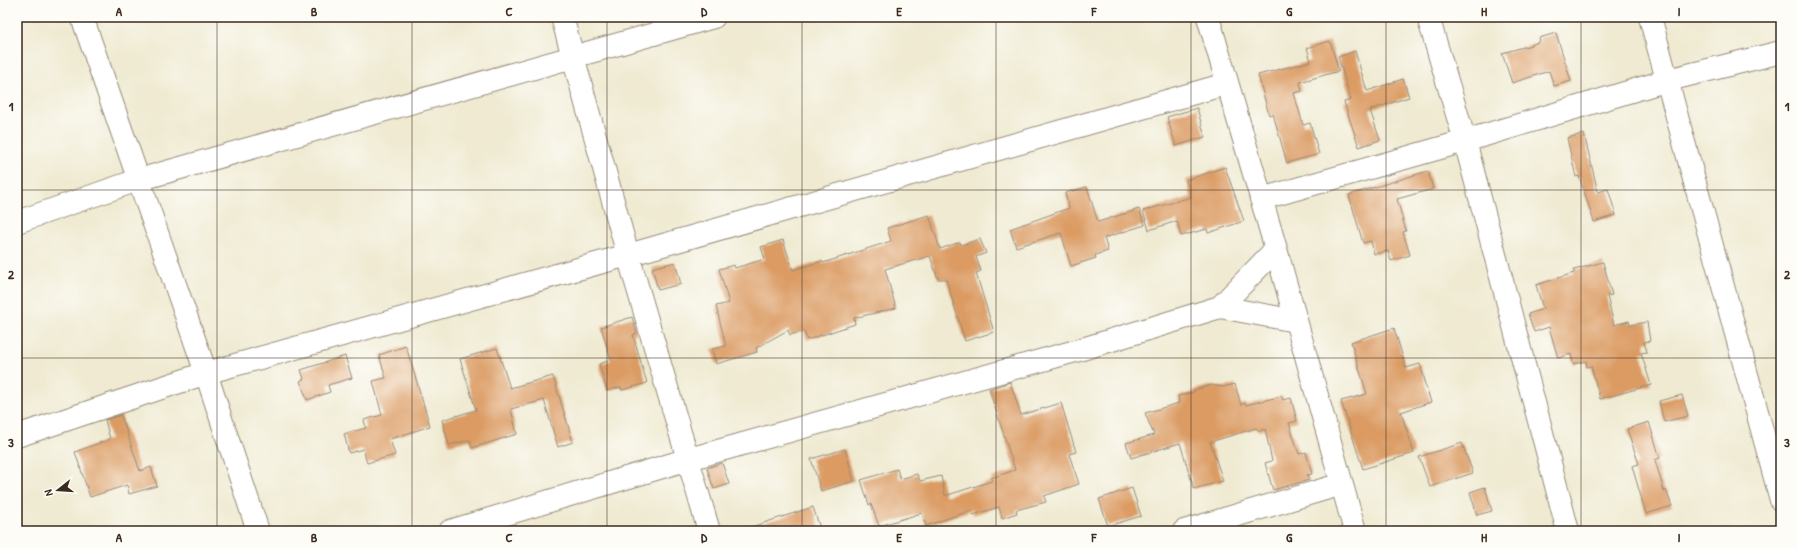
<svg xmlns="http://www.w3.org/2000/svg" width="1798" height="548" viewBox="0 0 1798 548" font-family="'Patrick Hand',sans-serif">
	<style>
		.building { fill: #db9b64 }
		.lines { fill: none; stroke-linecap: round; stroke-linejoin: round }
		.street-casing { stroke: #958a78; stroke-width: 24 }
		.street { stroke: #fff; stroke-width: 22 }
		.grid { fill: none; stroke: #3b2a1e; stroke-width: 1; stroke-opacity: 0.55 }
		.neatline { fill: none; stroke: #3b2a1e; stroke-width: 1.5 }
		.grid-label { font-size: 13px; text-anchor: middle; font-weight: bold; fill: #3b2a1e }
	</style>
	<rect width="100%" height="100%" fill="#fdfcf7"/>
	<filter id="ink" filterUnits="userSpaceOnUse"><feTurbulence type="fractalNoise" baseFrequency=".025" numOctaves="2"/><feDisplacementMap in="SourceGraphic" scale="8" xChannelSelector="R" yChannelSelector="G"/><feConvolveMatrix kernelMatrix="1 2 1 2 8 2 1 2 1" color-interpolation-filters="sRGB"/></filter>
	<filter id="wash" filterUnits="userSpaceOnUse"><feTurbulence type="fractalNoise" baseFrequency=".012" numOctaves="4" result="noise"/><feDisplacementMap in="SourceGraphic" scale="16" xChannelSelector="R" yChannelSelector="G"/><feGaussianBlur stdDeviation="0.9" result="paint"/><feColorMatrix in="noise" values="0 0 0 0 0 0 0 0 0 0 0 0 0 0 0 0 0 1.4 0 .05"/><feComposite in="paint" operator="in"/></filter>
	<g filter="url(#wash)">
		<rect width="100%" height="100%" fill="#efead1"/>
		<g id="blocks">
			<path class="building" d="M 1556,33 L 1571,81 L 1554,86 L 1549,71 L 1512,83 L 1502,53 L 1531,45 L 1540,41 L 1539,38 Z
				M 1330,41 L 1339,71 L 1300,82 L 1302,91 L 1294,93 L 1303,125 L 1310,123 L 1319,154 L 1287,163 L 1273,114 L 1269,115 L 1258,75 L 1311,61 L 1307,48 Z
				M 1355,51 L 1367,91 L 1403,79 L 1409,97 L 1370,110 L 1380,140 L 1359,147 L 1344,102 L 1351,100 L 1338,57 Z
				M 1197,108 L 1205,137 L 1176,146 L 1167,117 Z
				M 1584,134 L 1598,192 L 1608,189 L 1616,215 L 1594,222 L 1579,176 L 1576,177 L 1567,138 Z
				M 1225,167 L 1244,221 L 1208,233 L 1207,229 L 1181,236 L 1177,221 L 1149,230 L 1143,211 L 1191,197 L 1186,180 Z
				M 1428,171 L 1433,189 L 1397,199 L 1406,231 L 1403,232 L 1410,255 L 1391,261 L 1388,251 L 1374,254 L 1371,241 L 1363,243 L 1349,195 Z
				M 1087,187 L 1098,222 L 1139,209 L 1145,225 L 1104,238 L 1108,251 L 1095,255 L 1096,258 L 1071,266 L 1061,233 L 1016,247 L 1010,229 L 1069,208 L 1065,193 Z
				M 929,215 L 940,249 L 960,242 L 961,245 L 980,239 L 986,253 L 976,257 L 981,271 L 976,273 L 994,332 L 965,341 L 946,279 L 938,279 L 930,256 L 885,269 L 896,308 L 854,318 L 855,324 L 807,340 L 804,331 L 790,335 L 788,330 L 756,348 L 757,352 L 716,364 L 712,349 L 726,346 L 716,306 L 729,303 L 719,269 L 734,265 L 735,268 L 765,259 L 761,247 L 783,240 L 793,270 L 822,261 L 823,263 L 891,241 L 887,228 Z
				M 675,262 L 681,284 L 658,290 L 652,268 Z
				M 1603,262 L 1612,295 L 1607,296 L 1614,325 L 1629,321 L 1630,325 L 1647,322 L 1650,341 L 1644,342 L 1647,352 L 1641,353 L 1651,385 L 1600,399 L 1591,366 L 1587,367 L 1586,361 L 1573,364 L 1571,354 L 1558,358 L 1549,327 L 1534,332 L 1528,314 L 1543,309 L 1536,285 L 1574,273 L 1574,270 Z
				M 632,317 L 637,333 L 633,335 L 647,383 L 622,390 L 621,387 L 607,391 L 599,364 L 611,360 L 601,327 Z
				M 1394,328 L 1406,368 L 1420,364 L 1425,381 L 1424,381 L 1431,402 L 1401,412 L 1414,453 L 1363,469 L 1341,401 L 1367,394 L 1351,342 Z
				M 406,346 L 430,426 L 390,439 L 395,455 L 367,463 L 363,449 L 349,453 L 344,434 L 366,428 L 364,420 L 382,415 L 373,381 L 386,378 L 379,355 Z
				M 497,348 L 510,388 L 553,376 L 573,442 L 558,447 L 544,400 L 511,409 L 517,434 L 472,448 L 470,440 L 449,445 L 442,420 L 476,410 L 460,359 Z
				M 345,356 L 352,378 L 328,385 L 330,392 L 307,400 L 300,381 L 304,379 L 301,370 Z
				M 1010,382 L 1021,415 L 1061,403 L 1076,452 L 1069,454 L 1079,484 L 1044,496 L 1046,502 L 1016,510 L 1017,513 L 1002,518 L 999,507 L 973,515 L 972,510 L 926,526 L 922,513 L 879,526 L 871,504 L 869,505 L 861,480 L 897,469 L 900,479 L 917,474 L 920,481 L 941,476 L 945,495 L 948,495 L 992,481 L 991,478 L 1015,470 L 989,389 Z
				M 1235,384 L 1241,405 L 1245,403 L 1246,405 L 1282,396 L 1283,400 L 1291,398 L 1297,421 L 1289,423 L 1299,454 L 1306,452 L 1312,474 L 1307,475 L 1309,480 L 1273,490 L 1265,463 L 1272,461 L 1265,429 L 1259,431 L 1256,428 L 1210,442 L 1223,481 L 1194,489 L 1180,443 L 1131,458 L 1126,443 L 1154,435 L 1145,413 L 1179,403 L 1178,396 L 1194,392 L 1194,390 L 1212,385 L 1223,387 Z
				M 1682,395 L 1688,416 L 1664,422 L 1659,401 Z
				M 121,415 L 140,471 L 151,467 L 157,486 L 129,494 L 127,485 L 90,497 L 75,452 L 110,439 L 105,420 Z
				M 1649,422 L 1660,458 L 1655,460 L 1664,491 L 1666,490 L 1672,506 L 1646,514 L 1632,466 L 1639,464 L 1627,429 Z
				M 1462,443 L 1473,473 L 1430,487 L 1419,457 Z
				M 845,449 L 854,481 L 821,491 L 811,459 Z
				M 722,463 L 729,484 L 714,489 L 707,468 Z
				M 1485,487 L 1492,511 L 1477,515 L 1470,492 Z
				M 1132,488 L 1141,516 L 1108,526 L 1099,499 Z
				M 813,507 L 821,531 L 749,531 L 748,528 Z"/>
		</g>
	</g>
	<g filter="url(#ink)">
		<use href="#blocks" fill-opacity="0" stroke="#958a78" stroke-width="1"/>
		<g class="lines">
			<g class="street-casing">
				<path id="street" d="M 82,17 L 206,373 L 258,531
					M 562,17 L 628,255 L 709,531
					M 1208,17 L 1276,249 L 1355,531
					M 1428,17 L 1465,141 L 1568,531
					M 1650,17 L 1781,500
					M 1261,199 L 1465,141 L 1668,80 L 1781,52
					M 17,222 L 138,180 L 714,17
					M 1220,307 L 1276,249
					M 17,436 L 206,373 L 628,255 L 1226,84
					M 450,531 L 689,459 L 1079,350 L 1220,307 L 1296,321
					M 1184,531 L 1342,484"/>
			</g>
			<use href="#street" class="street"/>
		</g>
	</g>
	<path class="grid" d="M 217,17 L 217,531M 412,17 L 412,531M 607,17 L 607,531M 802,17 L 802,531M 996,17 L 996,531M 1191,17 L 1191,531M 1386,17 L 1386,531M 1581,17 L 1581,531M 17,190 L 1781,190M 17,358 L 1781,358"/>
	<rect width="1798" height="548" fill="none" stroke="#fdfcf7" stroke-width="44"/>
	<g transform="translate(58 490) rotate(253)" stroke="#fdfcf7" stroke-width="3" paint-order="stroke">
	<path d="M0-3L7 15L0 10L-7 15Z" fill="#3b2a1e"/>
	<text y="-6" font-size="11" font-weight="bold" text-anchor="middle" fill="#3b2a1e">N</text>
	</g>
	<rect x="22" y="22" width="1754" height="504" class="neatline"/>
	<g class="grid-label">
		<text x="119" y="16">A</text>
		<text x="314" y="16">B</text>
		<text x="509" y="16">C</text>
		<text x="704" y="16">D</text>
		<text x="899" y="16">E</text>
		<text x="1094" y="16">F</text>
		<text x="1289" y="16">G</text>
		<text x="1484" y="16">H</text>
		<text x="1679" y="16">I</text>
		<text x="11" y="111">1</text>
		<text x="1787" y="111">1</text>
		<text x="11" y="279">2</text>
		<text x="1787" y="279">2</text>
		<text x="11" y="447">3</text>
		<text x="1787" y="447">3</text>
		<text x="119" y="542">A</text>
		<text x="314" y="542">B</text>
		<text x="509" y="542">C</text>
		<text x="704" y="542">D</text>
		<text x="899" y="542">E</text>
		<text x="1094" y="542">F</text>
		<text x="1289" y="542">G</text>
		<text x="1484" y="542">H</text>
		<text x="1679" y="542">I</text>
	</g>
</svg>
